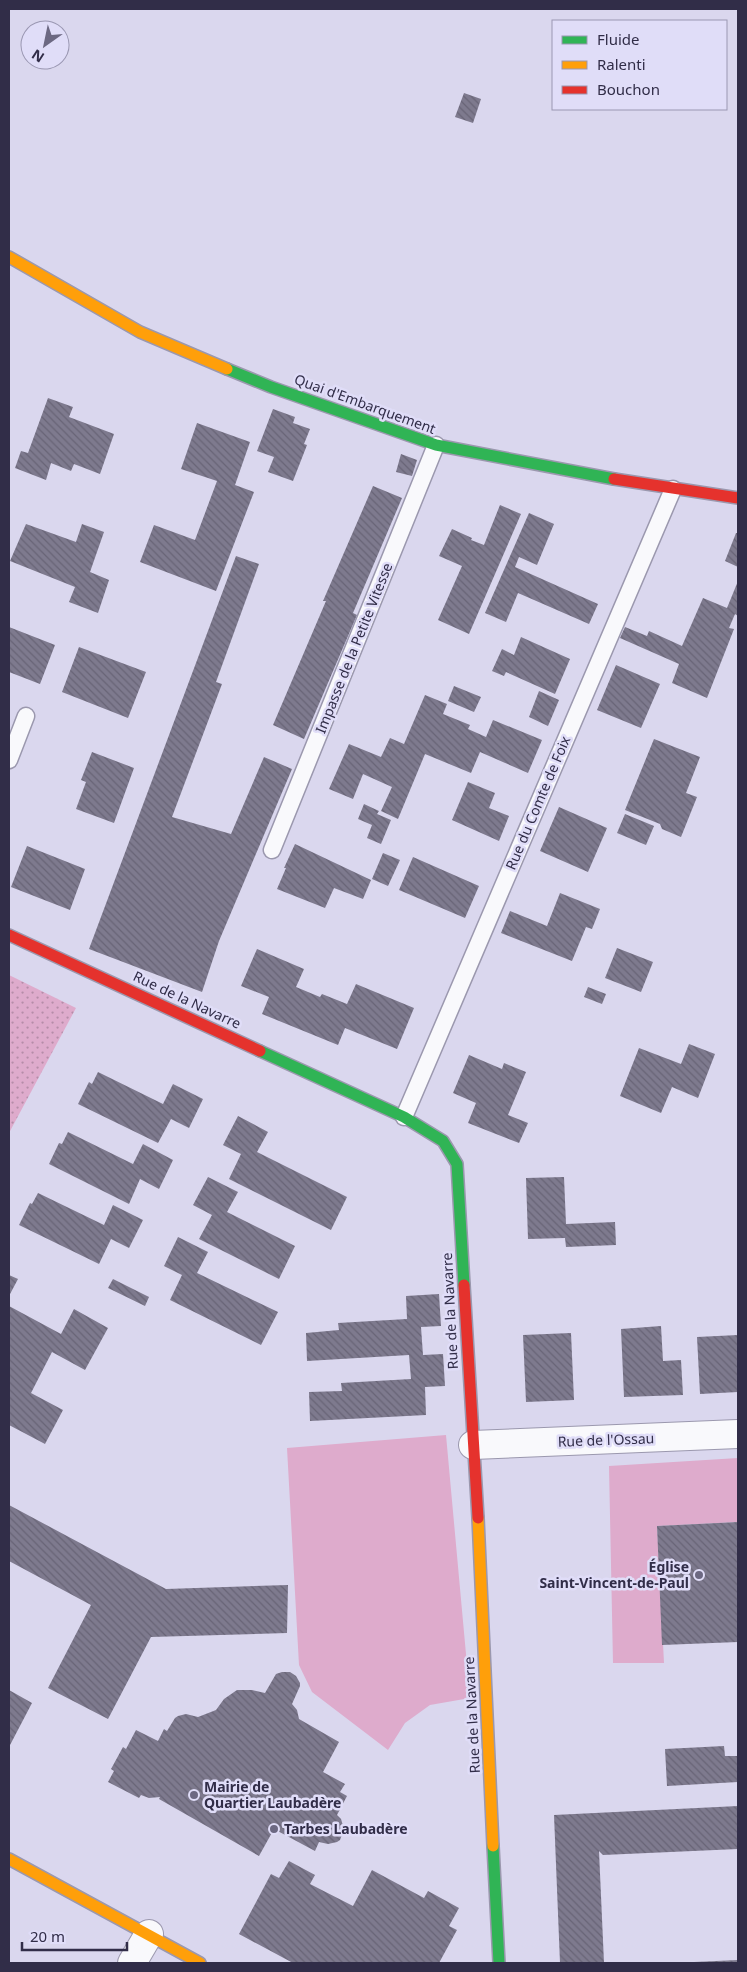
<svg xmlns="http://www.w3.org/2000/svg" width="747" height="1972" viewBox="0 0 747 1972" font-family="'Noto Sans',sans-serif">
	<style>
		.grass { fill: #deabcc }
		.park { fill: url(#park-dots) }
		.building { fill: url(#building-back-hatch) }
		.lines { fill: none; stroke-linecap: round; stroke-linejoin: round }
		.lane-casing { stroke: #9b98ae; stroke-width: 19 }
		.street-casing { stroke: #9b98ae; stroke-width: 30 }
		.fast-casing { stroke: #9b98ae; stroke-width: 14 }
		.slow-casing { stroke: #9b98ae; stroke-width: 14 }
		.jam-casing { stroke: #9b98ae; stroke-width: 14 }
		.lane { stroke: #f9f9fc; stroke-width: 16 }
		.street { stroke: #f9f9fc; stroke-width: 28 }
		.fast { stroke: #30b455; stroke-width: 11 }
		.slow { stroke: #ff9f0a; stroke-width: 11 }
		.jam { stroke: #e5322d; stroke-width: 11 }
		.poi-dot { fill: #6c6882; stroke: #e0ddf8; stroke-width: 2 }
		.labels { text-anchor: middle; stroke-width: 5; stroke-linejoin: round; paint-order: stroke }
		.street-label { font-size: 14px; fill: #312d48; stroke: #e0ddf8 }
		.poi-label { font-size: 14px; font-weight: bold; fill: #312d48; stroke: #e0ddf8; text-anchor: start }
	</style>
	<defs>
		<pattern id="park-dots" width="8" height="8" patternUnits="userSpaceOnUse" patternTransform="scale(1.25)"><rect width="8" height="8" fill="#deabcc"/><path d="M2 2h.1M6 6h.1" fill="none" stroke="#b58ca8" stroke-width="1.8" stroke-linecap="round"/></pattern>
		<pattern id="building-back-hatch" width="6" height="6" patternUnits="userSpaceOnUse" patternTransform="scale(1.25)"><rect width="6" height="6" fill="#7e7a8e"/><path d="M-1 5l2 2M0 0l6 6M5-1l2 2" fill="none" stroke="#686476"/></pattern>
	</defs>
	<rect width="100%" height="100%" fill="#dad7ee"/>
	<path class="grass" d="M 446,1435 L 470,1698 L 430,1705 L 405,1723 L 388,1750 L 312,1692 L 299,1665 L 287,1448 Z
		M 738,1458 L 738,1522 L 657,1526 L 664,1663 L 613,1663 L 609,1466 Z"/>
	<path class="park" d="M 9,975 L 76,1008 L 9,1133 Z"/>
	<path class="building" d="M 464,93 L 481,99 L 473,123 L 455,117 Z
		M 48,398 L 73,407 L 69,417 L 114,434 L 100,474 L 74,464 L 71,471 L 51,463 L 46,480 L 15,468 L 21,451 L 28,453 Z
		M 273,409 L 295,417 L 293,423 L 310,429 L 304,444 L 307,445 L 293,481 L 268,472 L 274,457 L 257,451 Z
		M 197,423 L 250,442 L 235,485 L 254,492 L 216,591 L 140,562 L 154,525 L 195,540 L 217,481 L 181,469 Z
		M 401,454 L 417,460 L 412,476 L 396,472 Z
		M 373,486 L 402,498 L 353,613 L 357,615 L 304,739 L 273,725 L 326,601 L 323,601 Z
		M 500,505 L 521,514 L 469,634 L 438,620 L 462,566 L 439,556 L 452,529 L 472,538 L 471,540 L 484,545 Z
		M 529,513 L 554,524 L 537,565 L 519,557 L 515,567 L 598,604 L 589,624 L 518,593 L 506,622 L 485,613 Z
		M 26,524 L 76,542 L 82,524 L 104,532 L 90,572 L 109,580 L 98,613 L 69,602 L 75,587 L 10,561 Z
		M 736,533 L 738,533 L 738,567 L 725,561 Z
		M 236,556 L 259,564 L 216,682 L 222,684 L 172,817 L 231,834 L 264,757 L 292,769 L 219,941 L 202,992 L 89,949 Z
		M 738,581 L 738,616 L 735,614 L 729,628 L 734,629 L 707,698 L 672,683 L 679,664 L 620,638 L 625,627 L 647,636 L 649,631 L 682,646 L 703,598 L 727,608 Z
		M 9,627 L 55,645 L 40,684 L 9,672 Z
		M 521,637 L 570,659 L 555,694 L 506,672 L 504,676 L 492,671 L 502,649 L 514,655 Z
		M 79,647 L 146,672 L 128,718 L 62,692 Z
		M 616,665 L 660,684 L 641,728 L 597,710 Z
		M 454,686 L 481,697 L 474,712 L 448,701 Z
		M 539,691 L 559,700 L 548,726 L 529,717 Z
		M 425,695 L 447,704 L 443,714 L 470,725 L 468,729 L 486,737 L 493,720 L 542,740 L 528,773 L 480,752 L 471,773 L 425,754 L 398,819 L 381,811 L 392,787 L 363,774 L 353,799 L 329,789 L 349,744 L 381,757 L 390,738 L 404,744 Z
		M 654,739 L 700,757 L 686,793 L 697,797 L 681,837 L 662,829 L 660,824 L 625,810 Z
		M 92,752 L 134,768 L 114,823 L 76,809 L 86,782 L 81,780 Z
		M 468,782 L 495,793 L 489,808 L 509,816 L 499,841 L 452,820 Z
		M 364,804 L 379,811 L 377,814 L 391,820 L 381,844 L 367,838 L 372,825 L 358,819 Z
		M 559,807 L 607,828 L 588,872 L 540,851 Z
		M 625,814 L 654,826 L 646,845 L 617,833 Z
		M 295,844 L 371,880 L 363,899 L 334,888 L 325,908 L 277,889 L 286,868 L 284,868 Z
		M 27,846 L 85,869 L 70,910 L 11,887 Z
		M 383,853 L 400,860 L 388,886 L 372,879 Z
		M 413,857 L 479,886 L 465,918 L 399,890 Z
		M 560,893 L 600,909 L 592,929 L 586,927 L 572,961 L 501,933 L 510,911 L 547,926 Z
		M 617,948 L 653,962 L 641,992 L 605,978 Z
		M 257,949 L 304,969 L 296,987 L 320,997 L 322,994 L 347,1004 L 356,984 L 414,1008 L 397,1049 L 345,1028 L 338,1045 L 262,1014 L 269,997 L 241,986 Z
		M 588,987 L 606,994 L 602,1004 L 584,997 Z
		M 689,1044 L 715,1054 L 698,1098 L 672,1087 L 661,1113 L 620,1096 L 639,1048 L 681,1064 Z
		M 469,1055 L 502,1069 L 504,1063 L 526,1072 L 508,1115 L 528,1123 L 519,1143 L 468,1123 L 476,1103 L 453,1093 Z
		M 98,1072 L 163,1104 L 173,1084 L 203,1099 L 189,1128 L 171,1119 L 158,1143 L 78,1104 L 89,1082 L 92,1084 Z
		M 238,1116 L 268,1132 L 257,1152 L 347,1197 L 331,1230 L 229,1179 L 241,1154 L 223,1145 Z
		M 68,1132 L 133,1164 L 143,1144 L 173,1160 L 159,1189 L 140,1179 L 129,1204 L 49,1164 L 59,1143 L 62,1144 Z
		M 208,1177 L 238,1192 L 227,1212 L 295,1246 L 279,1279 L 199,1239 L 212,1215 L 193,1205 Z
		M 564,1177 L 566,1224 L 615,1222 L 616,1245 L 566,1247 L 565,1238 L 528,1239 L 526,1178 Z
		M 38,1193 L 104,1225 L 113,1205 L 143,1220 L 129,1248 L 111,1239 L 99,1264 L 19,1225 L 30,1203 L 32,1204 Z
		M 178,1237 L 208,1252 L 197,1273 L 278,1312 L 261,1345 L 170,1300 L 182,1275 L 164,1266 Z
		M 9,1275 L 18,1279 L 9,1296 Z
		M 113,1279 L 149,1297 L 145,1306 L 108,1288 Z
		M 439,1294 L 441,1326 L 421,1327 L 423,1355 L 443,1354 L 445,1386 L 425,1387 L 426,1415 L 310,1421 L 309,1392 L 342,1391 L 341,1383 L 411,1379 L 409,1355 L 307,1361 L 306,1333 L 339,1330 L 338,1323 L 407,1319 L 406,1296 Z
		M 9,1306 L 61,1334 L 74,1309 L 108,1328 L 85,1370 L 52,1352 L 31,1393 L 63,1410 L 45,1444 L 9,1425 Z
		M 661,1326 L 663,1361 L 681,1360 L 683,1395 L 624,1397 L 621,1329 Z
		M 571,1333 L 574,1400 L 526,1402 L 523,1335 Z
		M 738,1335 L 738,1392 L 700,1394 L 697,1337 Z
		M 9,1505 L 166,1589 L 288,1585 L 287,1633 L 151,1637 L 108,1719 L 48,1688 L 91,1605 L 9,1561 Z
		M 738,1522 L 738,1642 L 662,1645 L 657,1526 Z
		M 282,1672 L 290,1672 L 296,1676 L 300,1683 L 300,1686 L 292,1704 L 297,1710 L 299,1719 L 339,1742 L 323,1772 L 345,1784 L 340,1792 L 347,1796 L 337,1815 L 341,1819 L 344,1829 L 340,1840 L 337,1842 L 328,1844 L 319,1842 L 315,1851 L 274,1829 L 259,1856 L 159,1799 L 160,1797 L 149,1798 L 141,1795 L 139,1798 L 108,1782 L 114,1771 L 111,1769 L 123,1747 L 126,1749 L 136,1730 L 158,1741 L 164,1729 L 167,1731 L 175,1718 L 178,1716 L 186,1714 L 198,1717 L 216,1710 L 224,1699 L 237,1690 L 252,1690 L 265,1693 L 276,1674 Z
		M 9,1690 L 32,1703 L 9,1747 Z
		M 724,1746 L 725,1756 L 738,1756 L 738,1782 L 667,1786 L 665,1749 Z
		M 738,1806 L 738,1849 L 603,1855 L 599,1851 L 604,1963 L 560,1963 L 554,1815 Z
		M 289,1861 L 315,1875 L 310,1884 L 353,1906 L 372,1870 L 424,1898 L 428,1891 L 459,1908 L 449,1926 L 457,1930 L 439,1963 L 293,1963 L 239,1934 L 271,1874 L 279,1878 Z
		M 738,1960 L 738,1963 L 694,1963 L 694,1962 Z"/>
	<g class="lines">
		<g class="lane-casing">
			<path id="lane" d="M 9,760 L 26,716
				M 272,850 L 436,445
				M 404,1117 L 673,489"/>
		</g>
		<g class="street-casing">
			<path id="street" d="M 473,1445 L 738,1434
				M 132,1963 L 149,1934"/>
		</g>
		<g class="fast-casing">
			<path id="fast" d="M 227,369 L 271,387 L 436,445 L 614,479
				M 260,1051 L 404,1117 L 443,1141 L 457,1164 L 464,1285
				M 493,1846 L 499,1963"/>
		</g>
		<g class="slow-casing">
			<path id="slow" d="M 9,257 L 140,332 L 227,369
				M 478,1518 L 493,1846
				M 9,1859 L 200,1963"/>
		</g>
		<g class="jam-casing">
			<path id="jam" d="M 614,479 L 738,498
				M 9,935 L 260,1051
				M 464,1285 L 478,1518"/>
		</g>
		<use href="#lane" class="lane"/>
		<use href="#street" class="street"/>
		<use href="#fast" class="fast"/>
		<use href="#slow" class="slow"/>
		<use href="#jam" class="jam"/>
	</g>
	<g class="poi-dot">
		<circle cx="699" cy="1575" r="5"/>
		<circle cx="194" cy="1795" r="5"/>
		<circle cx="274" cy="1829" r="5"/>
	</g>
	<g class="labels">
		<g class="street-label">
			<text transform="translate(365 404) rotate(20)" y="5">Quai d'Embarquement</text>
			<text transform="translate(354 648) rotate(-68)" y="5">Impasse de la Petite Vitesse</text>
			<text transform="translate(538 803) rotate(-67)" y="5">Rue du Comte de Foix</text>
			<text transform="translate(187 1000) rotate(25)" y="5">Rue de la Navarre</text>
			<text transform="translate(450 1311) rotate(-93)" y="5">Rue de la Navarre</text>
			<text transform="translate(606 1440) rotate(-2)" y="5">Rue de l'Ossau</text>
			<text transform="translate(472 1715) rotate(-93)" y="5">Rue de la Navarre</text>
		</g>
		<g class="poi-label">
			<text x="689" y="1572" text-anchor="end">Église<tspan x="689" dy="16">Saint-Vincent-de-Paul</tspan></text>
			<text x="204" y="1792">Mairie de<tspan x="204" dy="16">Quartier Laubadère</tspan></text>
			<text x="284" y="1834">Tarbes Laubadère</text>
		</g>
	</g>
	<rect width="747" height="1972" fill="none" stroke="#312d48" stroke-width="20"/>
	<rect x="552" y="20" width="175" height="90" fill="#e0ddf8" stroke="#9a97b2"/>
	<rect x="562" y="36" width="25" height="8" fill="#30b455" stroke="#9a97b2"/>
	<text x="597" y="45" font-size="15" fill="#312d48">Fluide</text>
	<rect x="562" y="61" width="25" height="8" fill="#ff9f0a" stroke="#9a97b2"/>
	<text x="597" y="70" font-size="15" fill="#312d48">Ralenti</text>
	<rect x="562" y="86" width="25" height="8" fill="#e5322d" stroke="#9a97b2"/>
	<text x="597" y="95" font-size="15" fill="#312d48">Bouchon</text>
	<g transform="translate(45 45) rotate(213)"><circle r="24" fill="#e0ddf8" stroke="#9a97b2"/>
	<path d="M0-4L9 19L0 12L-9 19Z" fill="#6c6882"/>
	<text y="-8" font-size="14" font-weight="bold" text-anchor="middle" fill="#312d48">N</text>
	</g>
	<path d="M22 1942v8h105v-8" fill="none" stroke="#312d48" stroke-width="2.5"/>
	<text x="30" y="1942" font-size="15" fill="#312d48" stroke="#e0ddf8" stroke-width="4" paint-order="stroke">20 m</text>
</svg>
